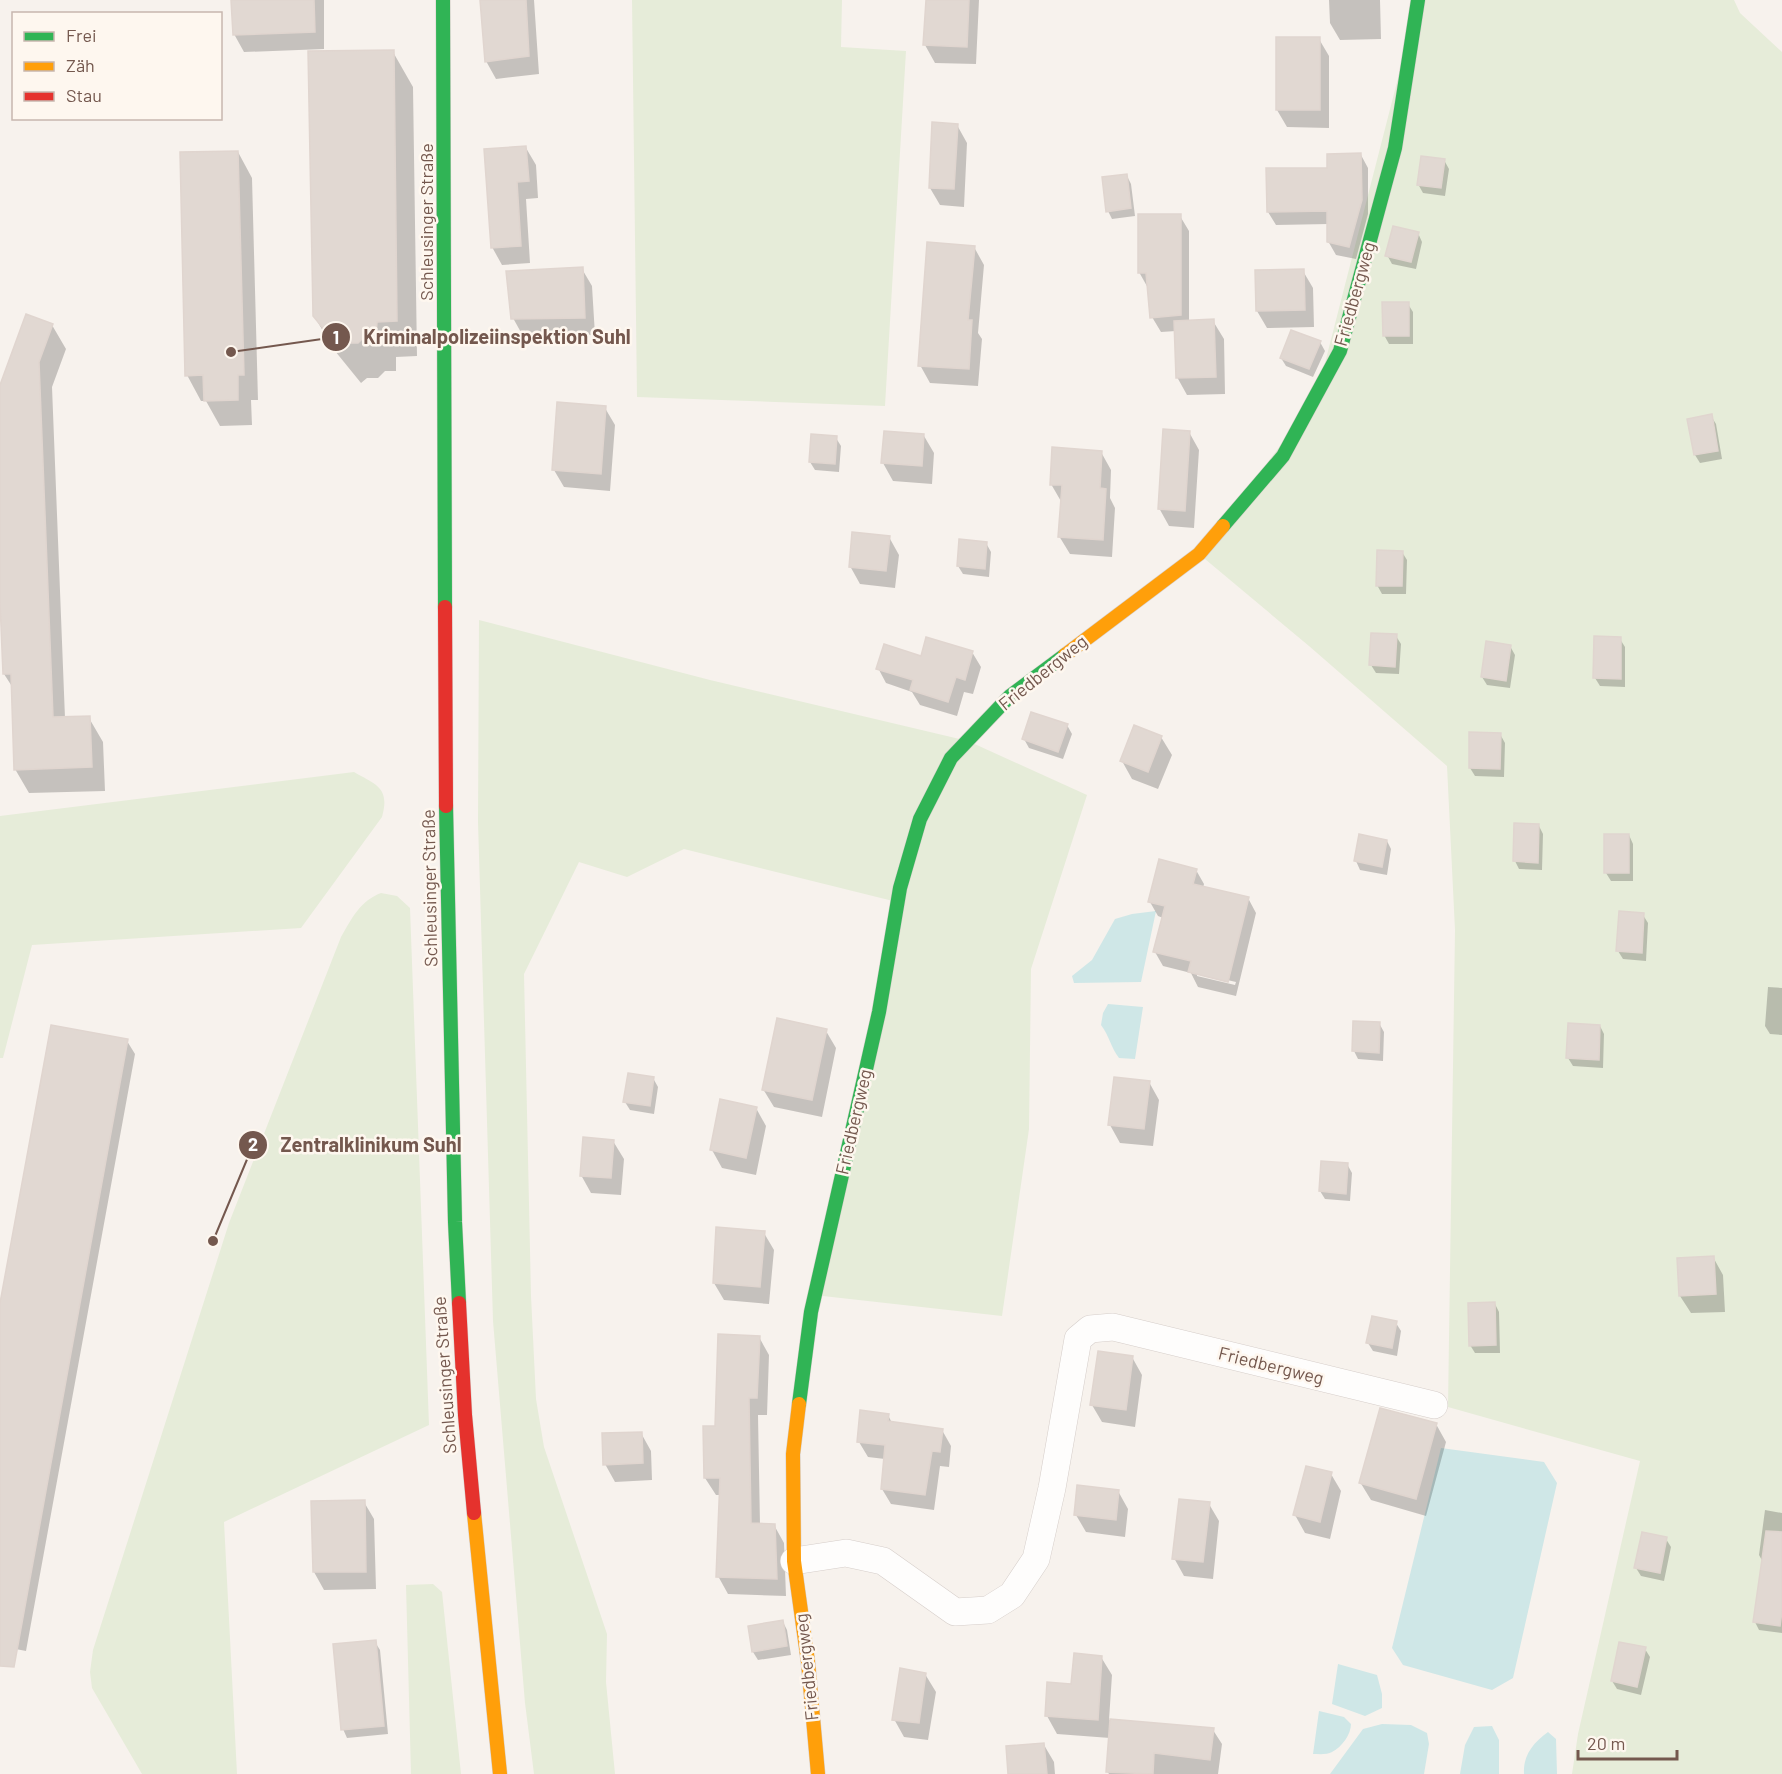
<svg xmlns="http://www.w3.org/2000/svg" width="1782" height="1774" viewBox="0 0 1782 1774" font-family="Barlow,sans-serif">
	<style>
		.green { fill: #e6ecd9 }
		.water { fill: #cfe7e7 }
		.shadow { fill: #0003; fill-rule: evenodd }
		.building { fill: #e1d8d2; stroke: #e0d5cf; stroke-width: 1.5 }
		.lines { fill: none; stroke-linecap: round; stroke-linejoin: round }
		.street-casing { stroke: #d6ceca; stroke-width: 28 }
		.fast-casing { stroke: #d6ceca; stroke-width: 15 }
		.slow-casing { stroke: #d6ceca; stroke-width: 15 }
		.jam-casing { stroke: #d6ceca; stroke-width: 15 }
		.street { stroke: #fefdfc; stroke-width: 27 }
		.fast { stroke: #30b455; stroke-width: 14 }
		.slow { stroke: #ff9f0a; stroke-width: 14 }
		.jam { stroke: #e5322d; stroke-width: 14 }
		.labels { text-anchor: middle; stroke-width: 5; stroke-linejoin: round; paint-order: stroke }
		.street-label { font-size: 18px; fill: #74584e; stroke: #fef7ef }
		.leader { fill: none; stroke: #74584e; stroke-width: 2 }
		.callout-dot { fill: #74584e; stroke: #fef7ef; stroke-width: 2 }
		.mark-label { font-size: 18px; text-anchor: middle; font-weight: bold; fill: #fff }
		.callout-label { font-size: 20px; text-anchor: middle; font-weight: bold; fill: #74584e; stroke: #fef7ef; stroke-width: 5; stroke-linejoin: round; paint-order: stroke }
	</style>
	<rect width="100%" height="100%" fill="#f7f2ed"/>
	<path class="green" d="M 632,0 L 842,0 L 841,47 L 906,51 L 885,406 L 637,397 Z
		M 1418,0 L 1734,0 L 1740,13 L 1782,52 L 1782,1774 L 1572,1774 L 1578,1734 L 1640,1461 L 1448,1407 L 1455,930 L 1447,766 L 1309,646 L 1199,554 L 1316,398 Z
		M 479,620 L 710,680 L 968,741 L 1087,795 L 1031,969 L 1029,1129 L 1002,1316 L 814,1295 L 897,902 L 684,849 L 627,877 L 579,862 L 524,974 L 531,1296 L 536,1399 L 544,1447 L 607,1634 L 606,1682 L 615,1774 L 534,1774 L 525,1703 L 493,1321 L 478,822 Z
		M 354,772 C 377,785 390,788 382,817 L 301,928 L 32,945 L 3,1058 L 0,1058 L 0,816 Z
		M 381,893 L 397,896 L 410,908 L 429,1425 L 224,1522 L 237,1774 L 142,1774 L 92,1688 L 90,1672 L 93,1650 L 229,1223 L 341,937 C 352,918 360,901 381,893 Z
		M 433,1584 L 442,1592 L 461,1774 L 411,1774 L 406,1585 Z"/>
	<path class="water" d="M 1156,911 L 1141,982 L 1074,983 L 1072,976 L 1092,960 L 1115,919 L 1132,914 Z
		M 1108,1004 L 1143,1007 L 1135,1059 L 1119,1058 C 1111,1048 1109,1035 1101,1025 L 1103,1013 Z
		M 1441,1448 L 1544,1462 L 1557,1483 L 1513,1678 L 1492,1690 L 1403,1665 L 1392,1648 Z
		M 1338,1664 L 1377,1675 L 1382,1694 L 1382,1708 L 1365,1716 L 1332,1704 Z
		M 1319,1711 L 1344,1717 L 1351,1724 C 1351,1734 1342,1747 1332,1752 C 1327,1755 1319,1754 1313,1754 Z
		M 1382,1724 L 1411,1725 L 1427,1733 L 1429,1744 L 1424,1774 L 1330,1774 L 1363,1729 Z
		M 1492,1726 L 1499,1740 L 1499,1774 L 1460,1774 L 1465,1745 L 1474,1727 Z
		M 1548,1732 L 1556,1739 L 1557,1774 L 1524,1774 C 1523,1755 1533,1743 1548,1732 Z"/>
	<path class="shadow" d="M 233,0 L 324,0 L 324,49 L 244,52 L 234,34 Z
		M 481,0 L 534,0 L 539,74 L 496,79 L 486,61 Z
		M 927,0 L 979,0 L 976,64 L 935,63 L 925,45 Z
		M 1329,0 L 1380,0 L 1381,39 L 1340,40 L 1330,23 Z
		M 1319,39 L 1329,56 L 1329,128 L 1287,127 L 1277,110 Z
		M 393,52 L 413,87 L 417,356 L 396,357 L 396,371 L 385,371 L 378,378 L 367,378 L 361,383 L 335,351 L 314,316 Z
		M 957,125 L 967,143 L 964,207 L 940,205 L 930,188 Z
		M 526,148 L 536,165 L 538,198 L 526,199 L 530,263 L 502,265 L 492,247 Z
		M 238,152 L 252,178 L 258,400 L 251,400 L 252,425 L 220,426 L 206,401 L 201,401 L 187,375 Z
		M 1361,155 L 1368,168 L 1368,214 L 1356,259 L 1336,255 L 1328,241 L 1329,224 L 1276,225 L 1268,212 L 1329,169 Z
		M 1444,160 L 1449,169 L 1445,196 L 1423,193 L 1418,184 Z
		M 1127,176 L 1131,184 L 1135,216 L 1112,219 L 1108,211 Z
		M 1180,216 L 1189,231 L 1189,322 L 1213,321 L 1224,339 L 1225,394 L 1187,395 L 1177,377 L 1176,331 L 1161,332 L 1152,317 L 1148,288 L 1139,272 Z
		M 1418,233 L 1422,242 L 1416,269 L 1392,264 L 1387,255 Z
		M 974,247 L 984,265 L 978,333 L 982,339 L 978,386 L 930,383 L 920,365 Z
		M 582,269 L 592,286 L 595,335 L 523,336 L 513,318 Z
		M 1303,271 L 1313,288 L 1314,327 L 1267,328 L 1257,311 Z
		M 1408,304 L 1413,312 L 1413,344 L 1389,344 L 1384,335 Z
		M 52,325 L 66,349 L 52,387 L 65,718 L 89,718 L 103,742 L 105,791 L 29,793 L 15,769 L 13,688 L 4,674 L 0,564 L 0,389 Z
		M 1320,342 L 1325,351 L 1313,377 L 1286,366 L 1281,358 Z
		M 605,408 L 615,425 L 610,491 L 564,487 L 554,470 Z
		M 1711,416 L 1716,424 L 1722,459 L 1700,463 L 1695,455 Z
		M 1189,432 L 1199,450 L 1194,528 L 1169,526 L 1159,508 Z
		M 924,436 L 934,453 L 932,484 L 893,481 L 883,463 Z
		M 836,438 L 841,446 L 839,472 L 815,470 L 810,462 Z
		M 1101,452 L 1111,470 L 1110,498 L 1115,508 L 1112,557 L 1070,554 L 1059,536 L 1062,503 L 1051,484 Z
		M 889,537 L 899,555 L 895,588 L 860,584 L 850,566 Z
		M 986,543 L 991,552 L 989,577 L 963,574 L 958,566 Z
		M 1402,552 L 1407,560 L 1406,594 L 1382,594 L 1377,585 Z
		M 1396,636 L 1401,644 L 1399,674 L 1376,673 L 1371,665 Z
		M 1620,639 L 1625,647 L 1625,687 L 1600,686 L 1595,678 Z
		M 1510,646 L 1515,655 L 1510,688 L 1487,685 L 1482,677 Z
		M 972,652 L 981,667 L 973,694 L 964,692 L 957,716 L 920,705 L 912,692 L 886,683 L 878,668 L 922,658 Z
		M 1067,725 L 1072,734 L 1063,759 L 1029,748 L 1024,739 Z
		M 1500,734 L 1505,743 L 1504,777 L 1475,776 L 1470,768 Z
		M 1161,737 L 1172,755 L 1158,789 L 1132,779 L 1122,761 Z
		M 1539,826 L 1543,834 L 1542,870 L 1519,869 L 1515,861 Z
		M 1629,835 L 1633,844 L 1633,881 L 1611,881 L 1606,873 Z
		M 1387,841 L 1391,849 L 1387,875 L 1360,870 L 1356,861 Z
		M 1196,870 L 1204,884 L 1203,888 L 1248,898 L 1256,913 L 1236,996 L 1198,987 L 1191,973 L 1163,966 L 1155,952 L 1163,918 L 1158,916 L 1150,902 ZM 1197,973 L 1236,982 L 1235,985 L 1197,976 Z
		M 1643,915 L 1648,923 L 1646,961 L 1623,959 L 1618,951 Z
		M 1768,987 L 1782,988 L 1782,1035 L 1770,1034 L 1765,1026 Z
		M 1379,1023 L 1384,1032 L 1383,1061 L 1358,1059 L 1354,1051 Z
		M 1600,1026 L 1604,1034 L 1603,1068 L 1573,1066 L 1568,1058 Z
		M 826,1031 L 836,1048 L 822,1117 L 774,1107 L 763,1089 Z
		M 127,1041 L 135,1054 L 26,1651 L 0,1646 L 0,1311 Z
		M 653,1078 L 658,1087 L 654,1114 L 630,1110 L 625,1102 Z
		M 1149,1082 L 1159,1100 L 1153,1146 L 1120,1143 L 1110,1125 Z
		M 756,1108 L 766,1126 L 756,1175 L 722,1168 L 712,1150 Z
		M 613,1141 L 624,1159 L 621,1195 L 591,1193 L 581,1175 Z
		M 1347,1164 L 1352,1173 L 1350,1201 L 1325,1199 L 1320,1191 Z
		M 764,1233 L 774,1250 L 769,1304 L 724,1300 L 714,1283 Z
		M 1713,1257 L 1723,1275 L 1725,1312 L 1691,1313 L 1680,1296 Z
		M 1495,1304 L 1499,1312 L 1500,1353 L 1475,1353 L 1470,1345 Z
		M 1396,1323 L 1401,1331 L 1397,1356 L 1373,1351 L 1368,1343 Z
		M 759,1337 L 769,1355 L 767,1415 L 758,1415 L 760,1525 L 774,1525 L 784,1543 L 786,1596 L 728,1594 L 718,1576 L 721,1495 L 716,1495 L 705,1478 L 717,1428 Z
		M 1132,1357 L 1142,1375 L 1135,1427 L 1102,1422 L 1092,1405 Z
		M 888,1415 L 892,1423 L 942,1430 L 951,1446 L 949,1467 L 940,1466 L 934,1510 L 891,1504 L 882,1489 L 885,1459 L 868,1457 L 859,1442 Z
		M 1436,1424 L 1446,1442 L 1426,1516 L 1371,1500 L 1360,1482 Z
		M 641,1433 L 651,1451 L 652,1480 L 615,1482 L 605,1464 Z
		M 1331,1474 L 1341,1491 L 1330,1539 L 1305,1533 L 1295,1515 Z
		M 1118,1491 L 1128,1509 L 1125,1537 L 1086,1532 L 1076,1515 Z
		M 364,1502 L 374,1519 L 376,1589 L 324,1590 L 314,1572 L 313,1503 Z
		M 1209,1504 L 1219,1521 L 1213,1579 L 1184,1576 L 1174,1558 Z
		M 1765,1510 L 1782,1513 L 1782,1575 L 1769,1573 L 1759,1555 Z
		M 1666,1539 L 1671,1547 L 1664,1581 L 1641,1576 L 1636,1568 Z
		M 1782,1590 L 1782,1633 L 1759,1630 L 1755,1622 Z
		M 783,1622 L 787,1630 L 791,1655 L 758,1660 L 753,1652 Z
		M 375,1642 L 380,1650 L 388,1734 L 347,1738 L 343,1729 Z
		M 1645,1649 L 1650,1657 L 1641,1695 L 1617,1689 L 1612,1681 Z
		M 1101,1657 L 1112,1675 L 1109,1720 L 1213,1730 L 1222,1744 L 1218,1774 L 1109,1774 L 1107,1771 L 1110,1738 L 1057,1734 L 1047,1716 L 1073,1685 Z
		M 925,1674 L 936,1692 L 928,1740 L 904,1737 L 894,1719 Z
		M 1044,1745 L 1054,1762 L 1055,1774 L 1010,1774 Z"/>
	<path class="building" d="M 231,0 L 314,0 L 315,32 L 233,35 Z
		M 480,0 L 526,0 L 529,56 L 485,62 Z
		M 926,0 L 969,0 L 967,47 L 923,45 Z
		M 1276,37 L 1320,37 L 1320,110 L 1276,110 Z
		M 394,50 L 397,321 L 377,322 L 376,336 L 365,336 L 358,343 L 347,343 L 340,349 L 313,316 L 308,51 Z
		M 932,122 L 958,124 L 954,189 L 929,188 Z
		M 526,146 L 529,181 L 517,182 L 521,246 L 491,248 L 484,149 Z
		M 238,151 L 244,375 L 238,375 L 238,400 L 204,401 L 203,375 L 185,376 L 180,152 Z
		M 1361,153 L 1362,200 L 1349,247 L 1327,242 L 1327,211 L 1267,212 L 1266,168 L 1327,168 L 1327,154 Z
		M 1421,156 L 1445,159 L 1441,188 L 1417,185 Z
		M 1127,174 L 1131,208 L 1106,212 L 1102,177 Z
		M 1138,214 L 1181,214 L 1181,315 L 1150,318 L 1146,273 L 1138,273 Z
		M 1393,226 L 1419,232 L 1411,262 L 1385,256 Z
		M 927,242 L 975,246 L 968,320 L 972,320 L 969,369 L 918,366 Z
		M 583,267 L 585,318 L 511,319 L 506,271 Z
		M 1304,269 L 1305,310 L 1256,311 L 1255,270 Z
		M 1382,302 L 1409,302 L 1409,336 L 1383,336 Z
		M 26,314 L 53,324 L 39,362 L 53,717 L 90,716 L 92,767 L 14,770 L 11,674 L 3,674 L 0,602 L 0,385 Z
		M 1214,319 L 1216,377 L 1176,378 L 1174,321 Z
		M 1291,330 L 1321,341 L 1309,369 L 1280,358 Z
		M 557,402 L 606,406 L 601,474 L 552,470 Z
		M 1712,414 L 1718,451 L 1694,455 L 1687,419 Z
		M 1163,429 L 1190,431 L 1185,511 L 1158,509 Z
		M 884,431 L 924,434 L 922,466 L 881,463 Z
		M 811,434 L 837,436 L 835,464 L 809,462 Z
		M 1052,447 L 1102,451 L 1100,488 L 1106,489 L 1103,540 L 1058,537 L 1062,485 L 1050,485 Z
		M 852,532 L 890,536 L 886,571 L 849,567 Z
		M 959,539 L 987,542 L 985,569 L 957,566 Z
		M 1377,550 L 1403,551 L 1402,586 L 1376,586 Z
		M 1371,633 L 1397,634 L 1395,667 L 1369,665 Z
		M 1594,636 L 1621,637 L 1621,679 L 1593,678 Z
		M 926,637 L 973,651 L 965,680 L 956,677 L 948,702 L 910,690 L 913,680 L 876,669 L 884,644 L 921,656 Z
		M 1486,641 L 1511,645 L 1506,681 L 1481,677 Z
		M 1031,712 L 1068,724 L 1058,752 L 1022,739 Z
		M 1134,725 L 1162,736 L 1148,772 L 1120,761 Z
		M 1469,732 L 1501,733 L 1500,769 L 1469,768 Z
		M 1514,823 L 1539,824 L 1538,863 L 1513,861 Z
		M 1359,834 L 1387,840 L 1382,867 L 1354,861 Z
		M 1604,834 L 1629,834 L 1629,873 L 1604,873 Z
		M 1159,859 L 1197,869 L 1193,884 L 1249,897 L 1228,982 L 1188,972 L 1191,961 L 1153,952 L 1165,906 L 1148,902 Z
		M 1619,911 L 1644,913 L 1642,953 L 1616,951 Z
		M 777,1018 L 827,1029 L 812,1100 L 762,1090 Z
		M 1353,1021 L 1380,1022 L 1379,1053 L 1352,1051 Z
		M 1568,1023 L 1600,1025 L 1599,1060 L 1566,1058 Z
		M 51,1025 L 128,1039 L 14,1667 L 0,1666 L 0,1303 Z
		M 628,1073 L 654,1077 L 650,1106 L 623,1102 Z
		M 1114,1077 L 1150,1081 L 1144,1129 L 1108,1125 Z
		M 720,1099 L 757,1107 L 746,1158 L 710,1150 Z
		M 583,1137 L 614,1140 L 611,1178 L 580,1176 Z
		M 1321,1161 L 1348,1163 L 1346,1194 L 1319,1191 Z
		M 716,1227 L 765,1231 L 760,1287 L 713,1283 Z
		M 1714,1256 L 1716,1294 L 1679,1296 L 1677,1258 Z
		M 1495,1302 L 1496,1345 L 1469,1346 L 1468,1303 Z
		M 1372,1316 L 1397,1321 L 1392,1348 L 1366,1343 Z
		M 718,1334 L 760,1336 L 757,1398 L 749,1398 L 751,1523 L 775,1524 L 777,1579 L 716,1577 L 720,1478 L 704,1478 L 703,1426 L 715,1426 Z
		M 1098,1351 L 1133,1356 L 1126,1410 L 1090,1405 Z
		M 1380,1408 L 1437,1423 L 1416,1499 L 1359,1483 Z
		M 860,1410 L 889,1414 L 888,1421 L 943,1429 L 940,1452 L 932,1451 L 925,1495 L 881,1489 L 885,1445 L 857,1442 Z
		M 642,1432 L 643,1463 L 603,1465 L 602,1433 Z
		M 1306,1466 L 1332,1472 L 1320,1522 L 1293,1515 Z
		M 1077,1485 L 1119,1490 L 1116,1520 L 1074,1515 Z
		M 1179,1499 L 1210,1502 L 1203,1562 L 1172,1559 Z
		M 365,1500 L 366,1572 L 313,1572 L 311,1501 Z
		M 1766,1531 L 1782,1532 L 1782,1611 L 1780,1626 L 1753,1622 Z
		M 1642,1532 L 1667,1537 L 1660,1573 L 1634,1568 Z
		M 783,1620 L 787,1646 L 752,1652 L 748,1626 Z
		M 376,1640 L 384,1726 L 341,1730 L 333,1644 Z
		M 1619,1642 L 1646,1647 L 1637,1687 L 1611,1681 Z
		M 1074,1653 L 1102,1656 L 1098,1720 L 1045,1716 L 1047,1682 L 1071,1684 Z
		M 900,1668 L 926,1673 L 919,1723 L 892,1720 Z
		M 1110,1719 L 1214,1728 L 1210,1760 L 1154,1753 L 1153,1774 L 1106,1772 Z
		M 1044,1743 L 1047,1774 L 1008,1774 L 1006,1746 Z"/>
	<g class="lines">
		<g class="street-casing">
			<path id="street" d="M 794,1561 L 846,1553 L 883,1561 L 955,1612 L 988,1610 L 1012,1595 L 1036,1559 L 1052,1488 L 1078,1339 L 1090,1329 L 1113,1327 L 1434,1405"/>
		</g>
		<g class="fast-casing">
			<path id="fast" d="M 443,0 L 445,607
				M 1223,526 L 1283,456 L 1340,351 L 1395,148 L 1418,0
				M 446,806 L 455,1222 L 459,1303
				M 799,1404 L 811,1312 L 879,1012 L 900,888 L 920,819 L 951,758 L 1010,696 L 1065,655"/>
		</g>
		<g class="slow-casing">
			<path id="slow" d="M 1065,655 L 1199,554 L 1223,526
				M 799,1404 L 793,1454 L 794,1561 L 808,1662 L 818,1774
				M 474,1513 L 500,1774"/>
		</g>
		<g class="jam-casing">
			<path id="jam" d="M 445,607 L 446,806
				M 459,1303 L 465,1415 L 474,1513"/>
		</g>
		<use href="#street" class="street"/>
		<use href="#fast" class="fast"/>
		<use href="#slow" class="slow"/>
		<use href="#jam" class="jam"/>
	</g>
	<g class="labels">
		<g class="street-label">
			<text transform="translate(427 222) rotate(-90)" y="6">Schleusinger Straße</text>
			<text transform="translate(1355 294) rotate(-74)" y="6">Friedbergweg</text>
			<text transform="translate(1043 673) rotate(-39)" y="6">Friedbergweg</text>
			<text transform="translate(430 888) rotate(-91)" y="6">Schleusinger Straße</text>
			<text transform="translate(854 1122) rotate(-77)" y="6">Friedbergweg</text>
			<text transform="translate(1271 1366) rotate(14)" y="6">Friedbergweg</text>
			<text transform="translate(445 1375) rotate(-94)" y="6">Schleusinger Straße</text>
			<text transform="translate(807 1667) rotate(-96)" y="6">Friedbergweg</text>
		</g>
	</g>
	<path class="leader" d="M231 352L336 337M213 1241L253 1145"/>
	<g class="callout-dot">
		<circle cx="231" cy="352" r="6"/>
		<circle cx="213" cy="1241" r="6"/>
		<circle cx="336" cy="337" r="15"/>
		<circle cx="253" cy="1145" r="15"/>
	</g>
	<g class="mark-label">
		<text x="336" y="344">1</text>
		<text x="253" y="1151">2</text>
	</g>
	<g class="callout-label">
		<text x="497" y="344">Kriminalpolizeiinspektion Suhl</text>
		<text x="371" y="1152">Zentralklinikum Suhl</text>
	</g>
	<rect x="12" y="12" width="210" height="108" fill="#fef7ef" stroke="#c7b7af" stroke-width="1.5"/>
	<rect x="24" y="32" width="30" height="9" fill="#30b455" stroke="#c7b7af" stroke-width="1.5"/>
	<text x="66" y="42" font-size="18" fill="#74584e">Frei</text>
	<rect x="24" y="62" width="30" height="9" fill="#ff9f0a" stroke="#c7b7af" stroke-width="1.5"/>
	<text x="66" y="72" font-size="18" fill="#74584e">Zäh</text>
	<rect x="24" y="92" width="30" height="9" fill="#e5322d" stroke="#c7b7af" stroke-width="1.5"/>
	<text x="66" y="102" font-size="18" fill="#74584e">Stau</text>
	<path d="M1578 1750v9h99v-9" fill="none" stroke="#74584e" stroke-width="3"/>
	<text x="1587" y="1750" font-size="18" fill="#74584e" stroke="#fef7ef" stroke-width="4.5" paint-order="stroke">20 m</text>
</svg>
